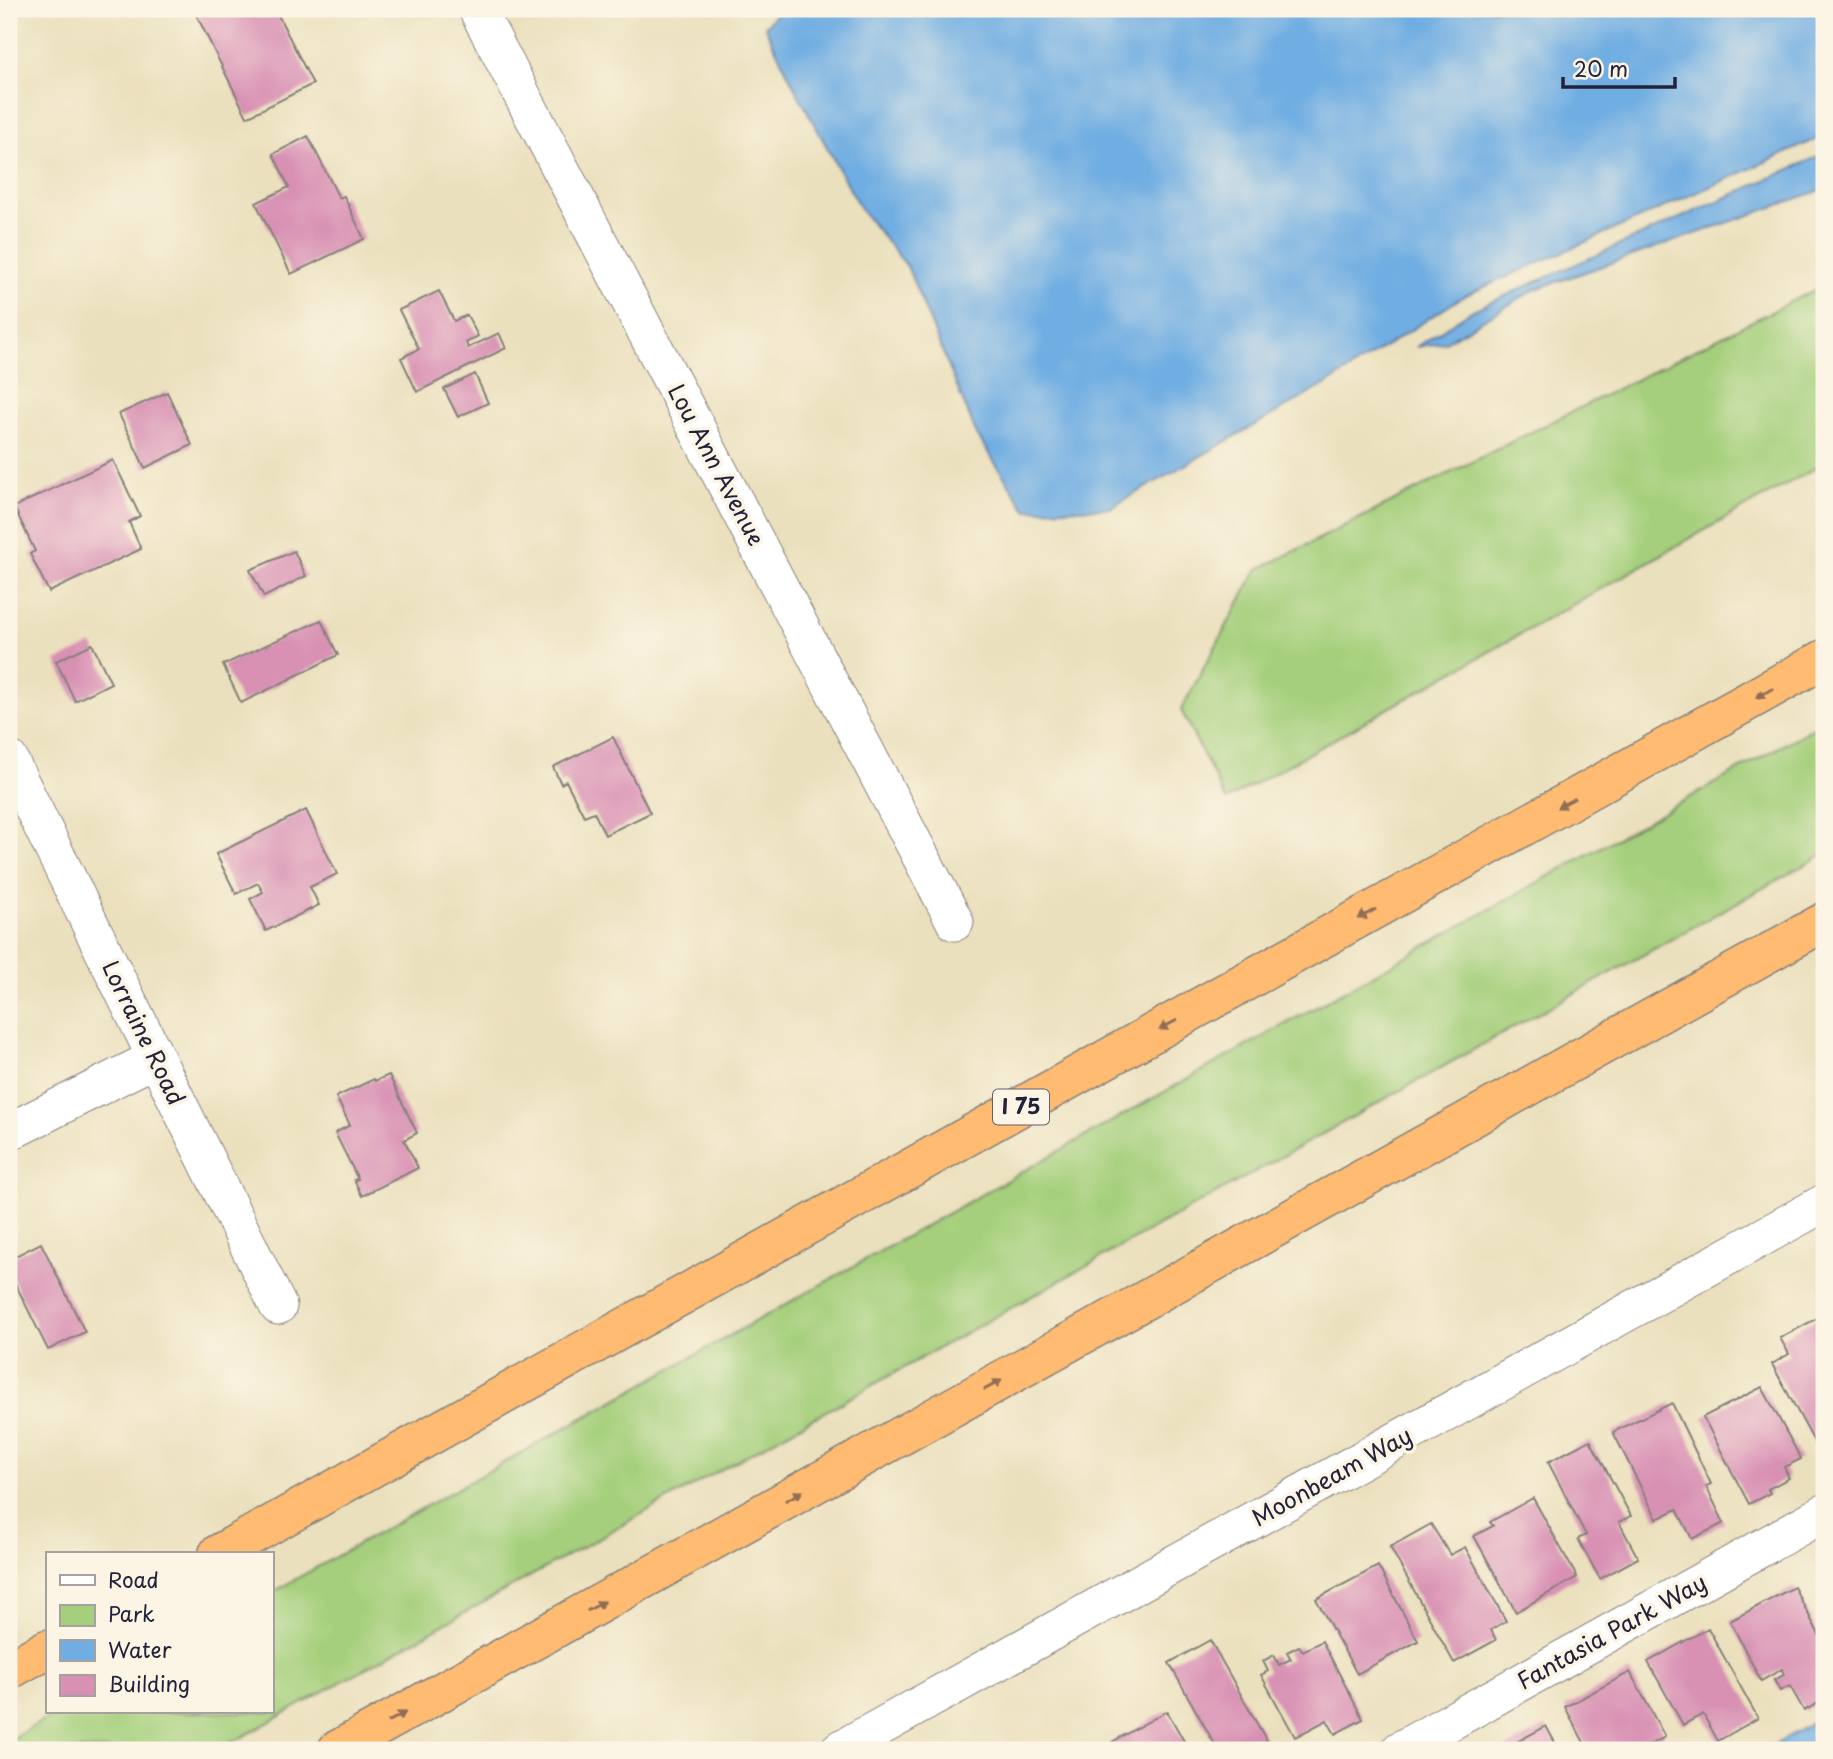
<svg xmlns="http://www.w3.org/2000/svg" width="1833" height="1759" viewBox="0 0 1833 1759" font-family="'Playpen Sans',sans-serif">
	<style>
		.green { fill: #a5cf7b; stroke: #64785b; stroke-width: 2 }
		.water { fill: #70ade2; stroke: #49688e; stroke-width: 2 }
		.building { fill: #d890b3 }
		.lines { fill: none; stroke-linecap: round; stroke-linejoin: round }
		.minor-casing { stroke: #86817c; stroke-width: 39 }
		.motorway-casing { stroke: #86817c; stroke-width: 41 }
		.minor { stroke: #fff; stroke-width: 37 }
		.motorway { stroke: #febb71; stroke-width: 38 }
		.oneway { fill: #906e56 }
		.labels { text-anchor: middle; stroke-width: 7; stroke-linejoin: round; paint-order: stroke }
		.shield { fill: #fcf5e5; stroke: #63616e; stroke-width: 2 }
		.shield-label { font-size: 21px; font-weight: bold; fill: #22223b }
		.street-label { font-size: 23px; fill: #22223b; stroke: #fcf5e5 }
	</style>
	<rect width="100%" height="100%" fill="#fcf5e5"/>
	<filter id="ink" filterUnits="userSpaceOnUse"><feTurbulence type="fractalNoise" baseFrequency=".0143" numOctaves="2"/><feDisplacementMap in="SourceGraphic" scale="14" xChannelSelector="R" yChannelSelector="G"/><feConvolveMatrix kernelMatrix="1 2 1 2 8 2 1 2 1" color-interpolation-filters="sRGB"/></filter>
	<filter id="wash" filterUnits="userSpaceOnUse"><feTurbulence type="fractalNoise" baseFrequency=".00686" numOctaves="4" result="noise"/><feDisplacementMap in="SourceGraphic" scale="28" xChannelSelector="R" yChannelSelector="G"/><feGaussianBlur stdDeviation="1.57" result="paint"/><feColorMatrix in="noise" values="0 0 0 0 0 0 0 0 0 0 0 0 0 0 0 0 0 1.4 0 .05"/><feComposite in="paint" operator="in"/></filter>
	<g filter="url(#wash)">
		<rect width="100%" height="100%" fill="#ebe0bd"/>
		<path class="green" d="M 1824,285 L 1824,463 L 1226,800 L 1181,710 L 1257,570 Z
			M 1824,722 L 1824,854 L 219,1750 L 9,1750 L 9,1740 L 59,1712 L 271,1712 L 271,1593 Z"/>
		<path class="water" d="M 780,9 L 1824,9 L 1824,136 L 1464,296 L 1335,379 L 1110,508 L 1026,510 L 977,435 L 907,266 L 861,210 L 796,90 L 765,27 Z
			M 1824,154 L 1824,188 L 1822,190 L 1536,289 L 1445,342 L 1416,347 L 1473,310 Z
			M 1824,1716 L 1824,1750 L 1766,1750 Z"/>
		<g id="blocks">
			<path class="building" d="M 197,9 L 275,9 L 313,84 L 247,117 L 194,10 Z
				M 308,136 L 339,198 L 344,196 L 364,239 L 291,274 L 256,203 L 289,187 L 273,154 Z
				M 439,291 L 454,321 L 467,315 L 478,336 L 466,343 L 468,348 L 499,333 L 506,348 L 417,392 L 401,358 L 419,349 L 399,310 Z
				M 475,374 L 488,403 L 458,417 L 444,389 Z
				M 167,392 L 192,445 L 145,468 L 119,414 Z
				M 113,460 L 140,516 L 129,522 L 141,549 L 49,592 L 30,554 L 35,551 L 14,507 Z
				M 294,551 L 306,576 L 264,597 L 250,570 Z
				M 321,620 L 338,655 L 241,703 L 223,665 Z
				M 92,644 L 111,683 L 75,701 L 56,661 Z
				M 613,737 L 650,813 L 605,835 L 594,812 L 584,816 L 566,781 L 561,784 L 553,767 Z
				M 306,810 L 337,874 L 310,887 L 319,905 L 266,931 L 250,899 L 263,892 L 258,883 L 236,894 L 216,854 Z
				M 389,1075 L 417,1133 L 404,1140 L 418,1168 L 362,1196 L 354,1180 L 358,1179 L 335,1133 L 350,1125 L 336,1097 L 374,1079 L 375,1081 Z
				M 41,1243 L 85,1332 L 48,1350 L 9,1271 L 9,1259 Z
				M 1823,1315 L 1824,1317 L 1824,1460 L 1772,1364 L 1789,1354 L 1780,1338 Z
				M 1762,1387 L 1801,1459 L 1784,1467 L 1789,1478 L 1768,1489 L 1770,1493 L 1749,1504 L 1703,1417 Z
				M 1672,1403 L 1711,1484 L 1706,1486 L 1724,1523 L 1692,1539 L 1677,1509 L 1657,1519 L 1613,1432 Z
				M 1590,1440 L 1631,1516 L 1619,1522 L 1638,1558 L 1600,1579 L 1578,1539 L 1586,1535 L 1548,1462 Z
				M 1533,1498 L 1577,1577 L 1516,1612 L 1474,1536 L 1493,1526 L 1490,1522 Z
				M 1431,1524 L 1450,1555 L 1465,1547 L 1506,1621 L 1491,1630 L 1496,1640 L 1454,1663 L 1390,1547 Z
				M 1378,1566 L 1418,1641 L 1357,1674 L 1316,1599 Z
				M 1794,1587 L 1824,1644 L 1824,1700 L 1804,1711 L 1790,1686 L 1780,1691 L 1774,1680 L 1784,1675 L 1782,1669 L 1761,1681 L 1730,1621 Z
				M 1708,1628 L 1758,1718 L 1718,1741 L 1703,1714 L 1683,1725 L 1648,1662 Z
				M 1210,1640 L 1272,1750 L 1218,1750 L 1169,1663 Z
				M 1322,1641 L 1363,1719 L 1335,1734 L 1327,1720 L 1295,1737 L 1261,1675 L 1268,1671 L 1263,1661 L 1274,1655 L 1279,1665 L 1291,1659 L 1287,1652 L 1299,1646 L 1303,1651 Z
				M 1630,1672 L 1665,1737 L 1648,1746 L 1650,1750 L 1588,1750 L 1565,1707 Z
				M 1167,1711 L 1189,1750 L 1117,1750 L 1112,1742 Z
				M 1546,1726 L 1559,1750 L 1502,1750 Z"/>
		</g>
	</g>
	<g filter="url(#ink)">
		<use href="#blocks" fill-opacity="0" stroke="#86817c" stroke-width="2"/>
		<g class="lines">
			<g class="minor-casing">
				<path id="minor" d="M 477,9 L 955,922
					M 9,759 L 278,1306
					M 9,1132 L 156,1058
					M 839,1750 L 1824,1203
					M 1400,1750 L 1824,1513"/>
			</g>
			<g class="motorway-casing">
				<path id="motorway" d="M 218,1554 L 1824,659
					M 9,1670 L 47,1649
					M 337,1750 L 1824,922"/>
			</g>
			<use href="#minor" class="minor"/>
			<use href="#motorway" class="motorway"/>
		</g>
		<defs><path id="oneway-solid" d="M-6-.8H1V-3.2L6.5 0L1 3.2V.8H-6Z" transform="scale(1.75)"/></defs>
		<g class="oneway">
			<use href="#oneway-solid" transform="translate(1765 693) rotate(151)"/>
			<use href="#oneway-solid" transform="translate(1566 803) rotate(151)"/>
			<use href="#oneway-solid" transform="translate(1367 914) rotate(151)"/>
			<use href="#oneway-solid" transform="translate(1168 1025) rotate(151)"/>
			<use href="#oneway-solid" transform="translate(993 1385) rotate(-29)"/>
			<use href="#oneway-solid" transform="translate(794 1496) rotate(-29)"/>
			<use href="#oneway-solid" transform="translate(596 1606) rotate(-29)"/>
			<use href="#oneway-solid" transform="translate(397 1717) rotate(-29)"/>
		</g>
	</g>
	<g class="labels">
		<rect class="shield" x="993" y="1089.5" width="56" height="35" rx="5"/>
		<g class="shield-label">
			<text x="1021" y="1114">I 75</text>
		</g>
		<g class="street-label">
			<text transform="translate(716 465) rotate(62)" y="8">Lou Ann Avenue</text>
			<text transform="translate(143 1033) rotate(64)" y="8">Lorraine Road</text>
			<text transform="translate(1332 1477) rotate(-29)" y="8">Moonbeam Way</text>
			<text transform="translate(1612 1632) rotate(-29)" y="8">Fantasia Park Way</text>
		</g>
	</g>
	<rect width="1833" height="1759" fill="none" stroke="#fcf5e5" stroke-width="35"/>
	<rect x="46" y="1552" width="228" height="161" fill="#fcf5e5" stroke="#a5a1a1" stroke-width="2"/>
	<rect x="60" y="1575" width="35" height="10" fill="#ffffff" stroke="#a5a1a1" stroke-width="2"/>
	<text x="108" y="1588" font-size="21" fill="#22223b">Road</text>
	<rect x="60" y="1605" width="35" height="21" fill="#a5cf7b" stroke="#a5a1a1" stroke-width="2"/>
	<text x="108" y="1622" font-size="21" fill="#22223b">Park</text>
	<rect x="60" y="1640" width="35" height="21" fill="#70ade2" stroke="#a5a1a1" stroke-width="2"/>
	<text x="108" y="1658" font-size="21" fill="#22223b">Water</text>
	<rect x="60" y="1675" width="35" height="21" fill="#d890b3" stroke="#a5a1a1" stroke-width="2"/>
	<text x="108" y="1692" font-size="21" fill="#22223b">Building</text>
	<path d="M1563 77v10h112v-10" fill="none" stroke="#22223b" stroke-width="3.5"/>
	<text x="1574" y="77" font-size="21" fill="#22223b" stroke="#fcf5e5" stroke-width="5" paint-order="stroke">20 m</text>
</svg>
